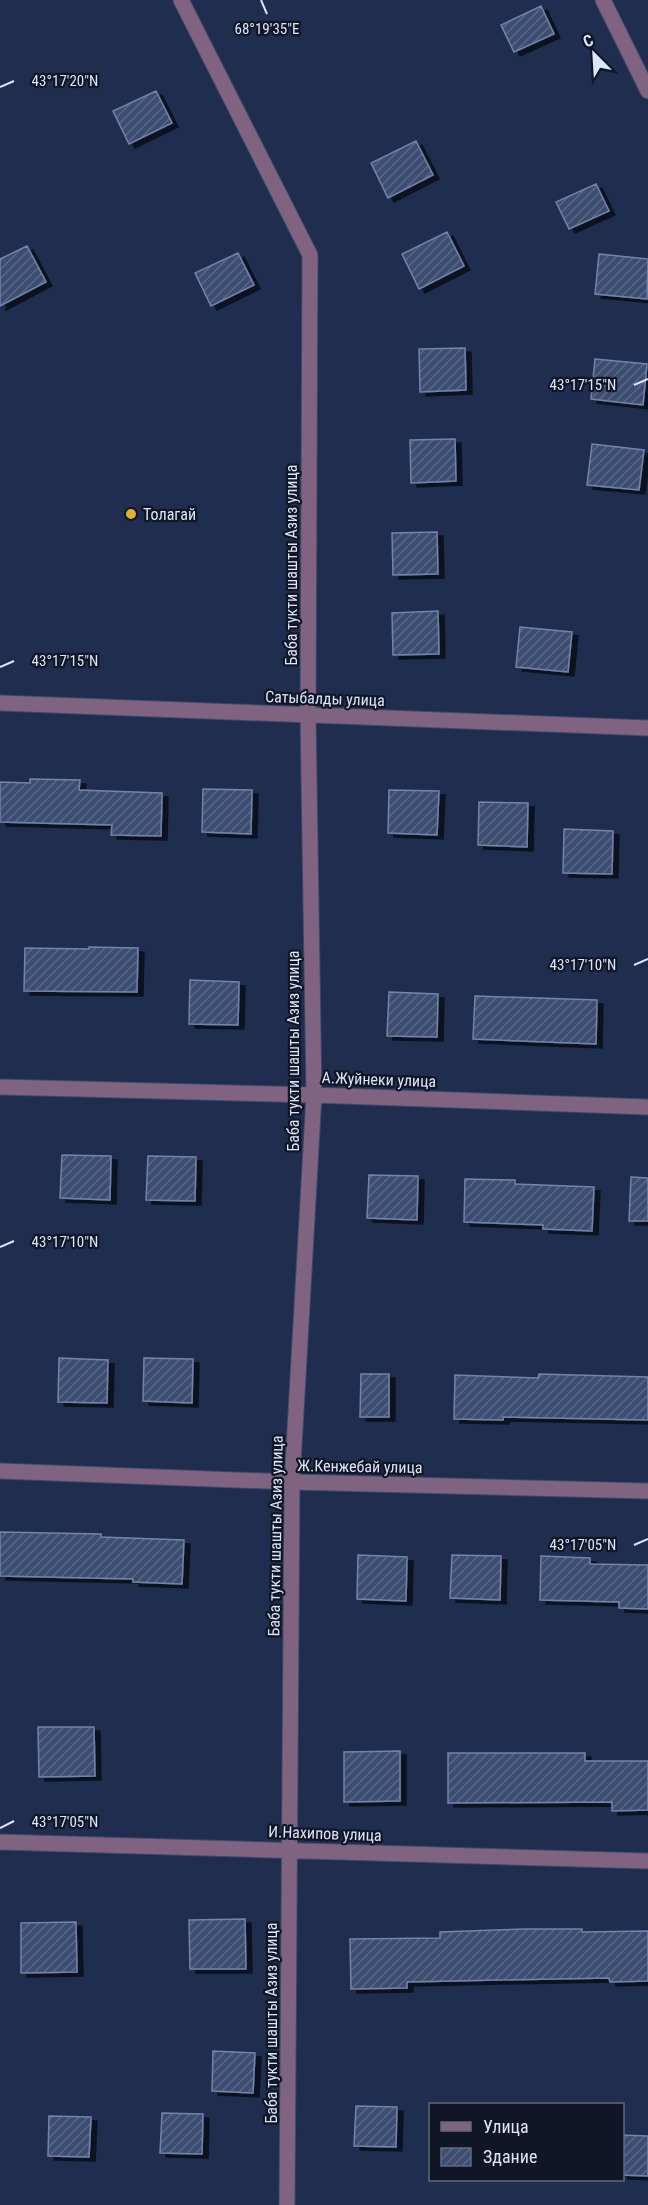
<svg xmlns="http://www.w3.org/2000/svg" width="648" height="2205" viewBox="0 0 648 2205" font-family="'Roboto Condensed',sans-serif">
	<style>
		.building { fill: url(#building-hatch); stroke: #7284ab; stroke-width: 1.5; filter: url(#shadow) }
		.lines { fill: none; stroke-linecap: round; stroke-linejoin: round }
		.minor-casing { stroke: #3d4a6a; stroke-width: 17 }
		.minor { stroke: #7f6380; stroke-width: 15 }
		.ticks { fill: none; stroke: #dbe5fb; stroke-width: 2 }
		.poi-dot { fill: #e1af34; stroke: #101625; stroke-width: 2 }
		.labels { text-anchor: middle; stroke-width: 4.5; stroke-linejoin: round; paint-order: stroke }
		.poi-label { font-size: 16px; fill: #dbe5fb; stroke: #101625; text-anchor: start }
		.street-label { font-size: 16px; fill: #dbe5fb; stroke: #101625 }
		.ticks-label { font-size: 15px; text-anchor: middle; fill: #dbe5fb; stroke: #101625; stroke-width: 4.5; stroke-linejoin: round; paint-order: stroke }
	</style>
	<defs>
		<pattern id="building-hatch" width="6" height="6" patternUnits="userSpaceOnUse" patternTransform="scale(1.5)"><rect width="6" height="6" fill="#3e4e71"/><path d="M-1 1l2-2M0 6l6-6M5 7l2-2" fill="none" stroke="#596786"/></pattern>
		<filter id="shadow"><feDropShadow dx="6" dy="4" stdDeviation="0" flood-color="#0009"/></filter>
	</defs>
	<rect width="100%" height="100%" fill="#1f2d4e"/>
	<path class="building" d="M 541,6 L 554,34 L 514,52 L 501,25 Z
		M 156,91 L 172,123 L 129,144 L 113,111 Z
		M 416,141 L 433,175 L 388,198 L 371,163 Z
		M 596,184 L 609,211 L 569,229 L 556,202 Z
		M 447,232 L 464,266 L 419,289 L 402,254 Z
		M 27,246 L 46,282 L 0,306 L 0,259 Z
		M 238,253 L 254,285 L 211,306 L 195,273 Z
		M 599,254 L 648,259 L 647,299 L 595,294 Z
		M 465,348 L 466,390 L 420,392 L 419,349 Z
		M 595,359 L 647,364 L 643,405 L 591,399 Z
		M 455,439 L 456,481 L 411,483 L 410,440 Z
		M 592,444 L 644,450 L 639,490 L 587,485 Z
		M 437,532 L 438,574 L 393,575 L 392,533 Z
		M 438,611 L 439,654 L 393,655 L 392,613 Z
		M 520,627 L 572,632 L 568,672 L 516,667 Z
		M 30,779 L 80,780 L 79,790 L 162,793 L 161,836 L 111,835 L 112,825 L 0,822 L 0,782 L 30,783 Z
		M 203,789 L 252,790 L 251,834 L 202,832 Z
		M 389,790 L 439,791 L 437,835 L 388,833 Z
		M 479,802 L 528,803 L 527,847 L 478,845 Z
		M 564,829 L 613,831 L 612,874 L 563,873 Z
		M 89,947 L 138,948 L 137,992 L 24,991 L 25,948 L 89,949 Z
		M 190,980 L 239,982 L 238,1025 L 189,1024 Z
		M 389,992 L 438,994 L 437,1037 L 387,1036 Z
		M 475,996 L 597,1000 L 596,1044 L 473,1039 Z
		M 62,1155 L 111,1156 L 110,1200 L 60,1198 Z
		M 148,1156 L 196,1157 L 195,1201 L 146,1200 Z
		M 369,1175 L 418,1176 L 417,1220 L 367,1218 Z
		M 631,1177 L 648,1178 L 648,1221 L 629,1221 Z
		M 465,1179 L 515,1180 L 515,1184 L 594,1187 L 592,1231 L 543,1229 L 543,1225 L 464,1222 Z
		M 59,1358 L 108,1360 L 107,1403 L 58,1402 Z
		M 144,1358 L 193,1359 L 192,1403 L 143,1401 Z
		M 361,1374 L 389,1374 L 389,1417 L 360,1417 Z
		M 539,1374 L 648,1377 L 648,1420 L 503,1417 L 503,1420 L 454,1419 L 455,1375 L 538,1378 Z
		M 0,1532 L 101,1534 L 101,1537 L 184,1540 L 182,1584 L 133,1582 L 133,1579 L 0,1576 Z
		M 358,1555 L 407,1557 L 406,1601 L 357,1599 Z
		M 452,1555 L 501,1556 L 500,1600 L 450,1598 Z
		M 541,1556 L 590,1558 L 590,1564 L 648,1565 L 648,1609 L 619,1608 L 619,1602 L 540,1600 Z
		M 38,1727 L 94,1727 L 95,1776 L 39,1777 Z
		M 400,1751 L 400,1801 L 344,1802 L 344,1752 Z
		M 448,1753 L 585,1753 L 585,1761 L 648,1761 L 648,1810 L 612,1811 L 612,1802 L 448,1803 Z
		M 245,1919 L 246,1969 L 190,1969 L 189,1920 Z
		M 76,1922 L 77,1972 L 21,1973 L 21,1923 Z
		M 526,1929 L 582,1929 L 582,1932 L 648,1931 L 648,1981 L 610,1982 L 609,1978 L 497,1980 L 407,1982 L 407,1988 L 351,1989 L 350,1939 L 440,1938 L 440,1932 Z
		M 213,2051 L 255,2053 L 253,2093 L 212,2091 Z
		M 356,2106 L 397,2107 L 396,2147 L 354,2146 Z
		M 162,2113 L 203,2114 L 202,2154 L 160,2153 Z
		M 49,2116 L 91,2117 L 89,2157 L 48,2156 Z
		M 622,2135 L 648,2136 L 648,2176 L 622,2175 Z"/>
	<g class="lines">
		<g class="minor-casing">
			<path id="minor" d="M 181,0 L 310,255 L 308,715 L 314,1095 L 292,1482 L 287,2205
				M 603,0 L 648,91
				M 0,703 L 648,728
				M 0,1087 L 314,1095 L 648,1107
				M 0,1471 L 292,1482 L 648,1491
				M 0,1842 L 648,1861"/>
		</g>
		<use href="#minor" class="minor"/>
	</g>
	<path class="ticks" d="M 261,0 L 267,14M 0,87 L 14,81M 634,385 L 648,379M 0,667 L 14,661M 634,965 L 648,959M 0,1247 L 14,1241M 634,1545 L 648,1539M 0,1828 L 14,1821"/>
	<circle class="poi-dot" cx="131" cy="514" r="6"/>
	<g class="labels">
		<g class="poi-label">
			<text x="143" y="520">Толагай</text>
		</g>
		<g class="street-label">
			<text transform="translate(291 565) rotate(-90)" y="6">Баба тукти шашты Азиз улица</text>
			<text transform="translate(325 698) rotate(2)" y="6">Сатыбалды улица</text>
			<text transform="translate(293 1051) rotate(-90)" y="6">Баба тукти шашты Азиз улица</text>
			<text transform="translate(379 1079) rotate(2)" y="6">А.Жуйнеки улица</text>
			<text transform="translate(360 1466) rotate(1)" y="6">Ж.Кенжебай улица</text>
			<text transform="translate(275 1536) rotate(-89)" y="6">Баба тукти шашты Азиз улица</text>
			<text transform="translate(325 1833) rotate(2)" y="6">И.Нахипов улица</text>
			<text transform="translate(271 2023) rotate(-90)" y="6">Баба тукти шашты Азиз улица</text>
		</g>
	</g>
	<g class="ticks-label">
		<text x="267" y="34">68°19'35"E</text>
		<text x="65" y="86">43°17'20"N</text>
		<text x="583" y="390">43°17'15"N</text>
		<text x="65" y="666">43°17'15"N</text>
		<text x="583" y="970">43°17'10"N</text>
		<text x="65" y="1247">43°17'10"N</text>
		<text x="583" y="1550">43°17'05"N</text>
		<text x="65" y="1827">43°17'05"N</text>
	</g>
	<rect x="429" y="2103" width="195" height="78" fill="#101625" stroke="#61697b" stroke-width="1.5"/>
	<rect x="441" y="2122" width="30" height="9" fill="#7f6380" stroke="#61697b" stroke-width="1.5"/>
	<text x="483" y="2133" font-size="18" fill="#dbe5fb">Улица</text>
	<rect x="441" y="2148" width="30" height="18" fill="url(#building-hatch)" stroke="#61697b" stroke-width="1.5"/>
	<text x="483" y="2163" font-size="18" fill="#dbe5fb">Здание</text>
	<g transform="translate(594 54) rotate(336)" stroke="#101625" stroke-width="4.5" paint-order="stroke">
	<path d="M0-4.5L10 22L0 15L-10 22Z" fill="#dbe5fb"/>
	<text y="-9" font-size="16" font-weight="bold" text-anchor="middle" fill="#dbe5fb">С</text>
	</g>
</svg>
